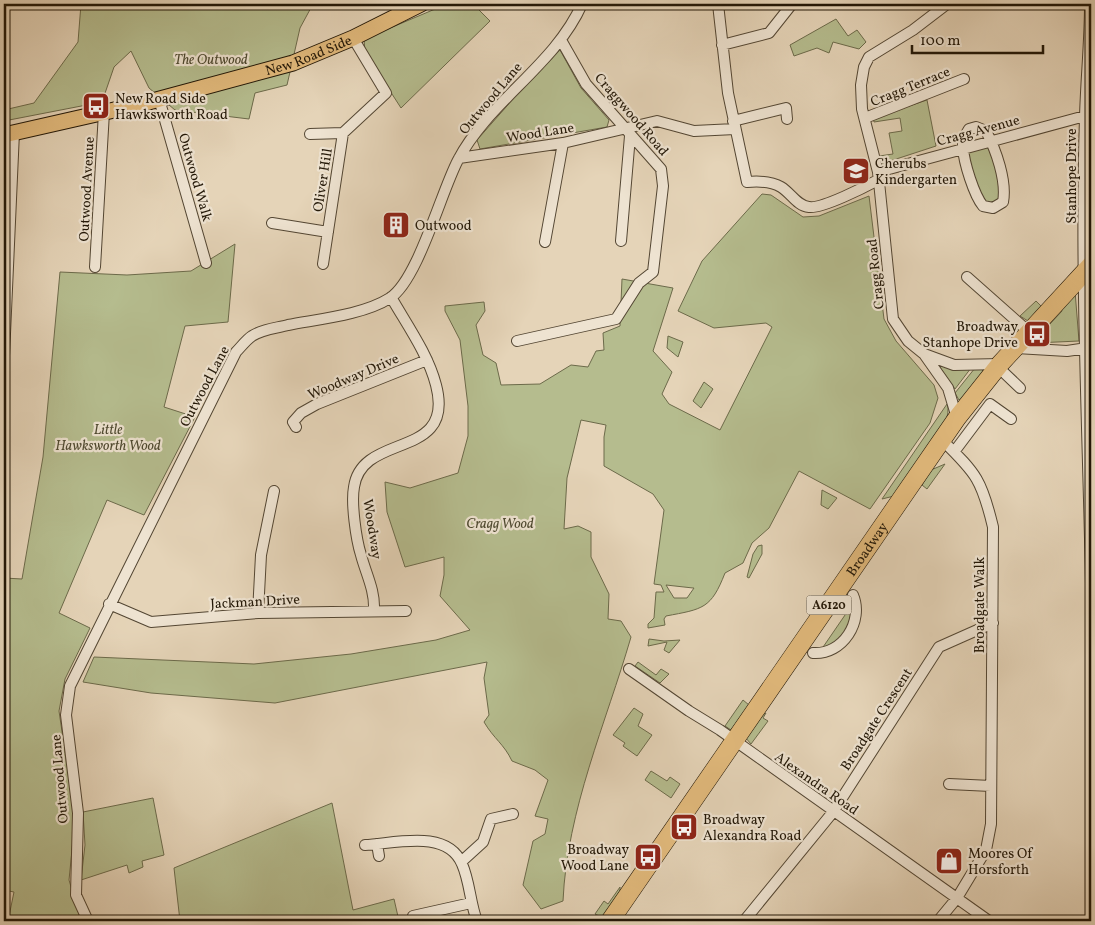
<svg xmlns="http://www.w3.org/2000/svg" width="1095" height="925" viewBox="0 0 1095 925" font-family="Vollkorn,serif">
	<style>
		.green { fill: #b5bc8e; stroke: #6c6a4a; fill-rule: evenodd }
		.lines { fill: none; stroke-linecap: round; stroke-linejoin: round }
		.street-casing { stroke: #534633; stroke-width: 12 }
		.primary-casing { stroke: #221707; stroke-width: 17 }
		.highway-casing { stroke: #221707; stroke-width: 19 }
		.street { stroke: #eee3d1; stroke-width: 10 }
		.primary { stroke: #e2ba7c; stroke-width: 15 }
		.highway { stroke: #e2ba7c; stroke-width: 18 }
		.labels { text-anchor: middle; stroke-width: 4.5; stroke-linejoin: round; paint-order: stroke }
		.shield { fill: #eee3d1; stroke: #5f5444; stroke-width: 1 }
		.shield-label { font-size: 12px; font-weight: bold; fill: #221707 }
		.street-label { font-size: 14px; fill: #221707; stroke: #eee3d1 }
		.park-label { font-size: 14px; font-style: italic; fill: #4e4930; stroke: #eee3d1 }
		.poi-label { font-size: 14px; fill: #221707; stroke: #eee3d1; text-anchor: start }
	</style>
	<rect width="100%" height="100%" fill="#e5d4b8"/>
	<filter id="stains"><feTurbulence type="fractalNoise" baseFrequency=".004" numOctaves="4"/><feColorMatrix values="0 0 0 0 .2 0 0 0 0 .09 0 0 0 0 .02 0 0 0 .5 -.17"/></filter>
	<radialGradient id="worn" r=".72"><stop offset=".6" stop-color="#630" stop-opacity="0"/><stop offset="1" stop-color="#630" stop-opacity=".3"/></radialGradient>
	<path class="green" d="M 81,4 L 272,4 L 286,9 L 298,4 L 313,4 L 300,28 L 287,85 L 255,93 L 249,119 L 175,110 L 149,88 L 131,51 L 114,67 L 102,102 L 4,121 L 4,110 L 34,103 L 78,42 Z
		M 447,4 L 473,4 L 490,21 L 401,108 L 365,52 L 364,39 Z
		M 836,19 L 848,36 L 857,30 L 866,42 L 859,49 L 833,42 L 829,53 L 817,48 L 794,56 L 790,45 Z
		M 560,50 L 581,88 L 609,120 L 607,127 L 480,149 L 477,140 L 514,98 Z
		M 927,100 L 936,146 L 881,164 L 879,156 L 893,154 L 889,133 L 902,131 L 900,118 L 874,122 L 873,118 Z
		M 988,147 C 993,162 1016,206 985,203 L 980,197 L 967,152 Z
		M 762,194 L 771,195 L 803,217 L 819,216 L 869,196 L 884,319 L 896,341 L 934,385 L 938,398 L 930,423 L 870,509 L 799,471 L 769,528 L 752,543 L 743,563 L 725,573 C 711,609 703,609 666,616 L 664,619 L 665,625 L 648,628 L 648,624 L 654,618 L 656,592 L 664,592 L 661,585 L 654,584 L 664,510 L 653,494 L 604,466 L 604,437 L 606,425 L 581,420 L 567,478 L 564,529 L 578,526 L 591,532 L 591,557 L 609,594 L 608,619 L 621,621 L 631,637 C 606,723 567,810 563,901 L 541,909 L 523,885 L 533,841 L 545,834 L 548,819 L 535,816 L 548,780 L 535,770 L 512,761 C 504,744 494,739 484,722 L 489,715 L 484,678 L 487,662 L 275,703 L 151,693 L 83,682 L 94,657 L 254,664 L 351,654 L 436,640 L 470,630 L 440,596 L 444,575 L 444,557 L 405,567 L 387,512 L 385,482 L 410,488 L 458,473 L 468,436 L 468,406 L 460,340 L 445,311 L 445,306 L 484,302 L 485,311 L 476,325 L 483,355 L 496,363 L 501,385 L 540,384 L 571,365 L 588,367 L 596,351 L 604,350 L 603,333 L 620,326 L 622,279 L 673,288 L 653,351 L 672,372 L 662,394 L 669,404 L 720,430 L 772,327 L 766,323 L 714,328 L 678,311 L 702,261 ZM 666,585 L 693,588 L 694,588 L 687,598 L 674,598 Z
		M 235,244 L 228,322 L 185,326 L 164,407 L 195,417 L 144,515 L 107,500 L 59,613 L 90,628 L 65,679 L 59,711 L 75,820 L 69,880 L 81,921 L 8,921 L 14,892 L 4,890 L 4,578 L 22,579 L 43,457 L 60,272 L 127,275 L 191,271 Z
		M 1075,291 L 1079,341 L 1035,343 L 1033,340 L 1034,336 L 1037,338 L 1062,311 L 1061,307 Z
		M 1036,301 L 1041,306 L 1028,321 L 1020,316 Z
		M 668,336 L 683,342 L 678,357 L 667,348 Z
		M 941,363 L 971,368 L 955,389 L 939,366 Z
		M 975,368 L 982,369 L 983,372 L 962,400 L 959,400 L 955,393 Z
		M 704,382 L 713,389 L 701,408 L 693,401 Z
		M 947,404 C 956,424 907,479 894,496 L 882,499 Z
		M 945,464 L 927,489 L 922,485 L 931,470 Z
		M 822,490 L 837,498 L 828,509 L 821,505 Z
		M 762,545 L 762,554 L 749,578 L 747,577 L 753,554 L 758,546 Z
		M 854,602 L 849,628 L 843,633 L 843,639 L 821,650 Z
		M 649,639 L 664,641 L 680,640 L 669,653 L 664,650 L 667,642 L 648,646 Z
		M 638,662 L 656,675 L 661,669 L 669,674 L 660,683 L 635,666 Z
		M 743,700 L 749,705 L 731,730 L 725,726 Z
		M 634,708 L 643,714 L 638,726 L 652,735 L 637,756 L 623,746 L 625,743 L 613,735 Z
		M 766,713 L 763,718 L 768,721 L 751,744 L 745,737 L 761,716 Z
		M 651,771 L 667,781 L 670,777 L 680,784 L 671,798 L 645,780 Z
		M 153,798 L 164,855 L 142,861 L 143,867 L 129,873 L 127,865 L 81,880 L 85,845 L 83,812 Z
		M 332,803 L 353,910 L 394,899 L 399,921 L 180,921 L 174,868 Z
		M 620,887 L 620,894 L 606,915 L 599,916 L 595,914 L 604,901 L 608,904 Z"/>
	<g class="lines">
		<g class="street-casing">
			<path id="street" d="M 718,4 L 728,93 L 747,182 C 758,181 771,181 781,187 C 791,193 797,206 809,207 C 822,209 865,187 878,180
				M 947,4 L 913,30 L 869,57 L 864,67 L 861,85 L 862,109 L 878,172 L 893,319 L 908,341 L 924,354 L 954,365 L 1000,364
				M 1090,4 C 1090,42 1086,79 1085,117 C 1080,272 1088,428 1091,583
				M 722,45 L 769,33 L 792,4
				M 159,99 L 206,263
				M 865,118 L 964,79
				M 733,121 L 786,108 L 787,119
				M 976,127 L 986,131 C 996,150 1007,181 1003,202 L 993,208 L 983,206 C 974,195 964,163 963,148 C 962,141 965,135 969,129 Z
				M 310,134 L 343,133
				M 459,158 L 563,143 L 657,121 L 694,131 L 735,129
				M 878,172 L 1085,116
				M 272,223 L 328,232
				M 621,241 L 630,136
				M 545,242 L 563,143
				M 323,264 L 343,133 L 386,93 L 353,38
				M 95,267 L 104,112
				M 967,277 L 1029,332
				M 517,341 L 616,319 L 639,283 L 653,272 L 663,186 L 661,169 L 586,84 L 561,40
				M 1014,348 L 1067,351 L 1087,348
				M 924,354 L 948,388 L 957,418
				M 4,356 L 14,132
				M 998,367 L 1020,388
				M 296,427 L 293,422 L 301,413 L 317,404 L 427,360
				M 954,452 L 990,404 L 1011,419
				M 109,604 L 151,622 L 258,613 L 406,611
				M 374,610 C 375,590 366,574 361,555 C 356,539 351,503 354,487 C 362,431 456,461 436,385 C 428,354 407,325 391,297
				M 258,613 L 261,555 L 274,491
				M 813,653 C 843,655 864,621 853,595
				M 629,669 L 689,711 L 720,730 L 989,921
				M 949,784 L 991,786
				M 377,844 L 379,856
				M 365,845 C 393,844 447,828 462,864 C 470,882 470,903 477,921
				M 461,862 L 483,842 L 491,819 L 513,814
				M 413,916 L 471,903
				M 88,921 L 76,895 L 78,813 L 66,715 L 70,686 L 236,352 C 241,347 246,340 252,336 C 262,329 277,328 288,325 C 319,319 363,315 390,298 C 418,280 441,192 458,160 C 489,101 555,65 582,4
				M 744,921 L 833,812 L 939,647 L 993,623
				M 938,921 L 957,898 L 986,850 L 991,824 L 993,527 C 982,481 977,474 943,441"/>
		</g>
		<g class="primary-casing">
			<g id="primary">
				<path id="s1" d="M 4,135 L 145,103 L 293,63 L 353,38 L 421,4"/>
			</g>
		</g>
		<g class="highway-casing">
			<g id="highway">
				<path id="s2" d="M 610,921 L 957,418 L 1000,364 L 1091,265"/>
			</g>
		</g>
		<use href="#street" class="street"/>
		<use href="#primary" class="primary"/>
		<use href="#highway" class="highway"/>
	</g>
	<defs>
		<g id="bus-square" transform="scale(1.4375)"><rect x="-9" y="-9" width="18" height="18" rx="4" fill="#8f2418" stroke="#eee3d1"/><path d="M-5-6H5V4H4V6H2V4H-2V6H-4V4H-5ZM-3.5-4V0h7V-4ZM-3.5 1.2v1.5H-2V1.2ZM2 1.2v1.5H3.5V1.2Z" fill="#fff"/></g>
		<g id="school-square" transform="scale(1.4375)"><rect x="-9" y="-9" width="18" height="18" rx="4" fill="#8f2418" stroke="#eee3d1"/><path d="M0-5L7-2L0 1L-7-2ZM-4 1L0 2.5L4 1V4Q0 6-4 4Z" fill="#fff"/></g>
		<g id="building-square" transform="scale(1.4375)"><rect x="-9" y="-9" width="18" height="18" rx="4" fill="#8f2418" stroke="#eee3d1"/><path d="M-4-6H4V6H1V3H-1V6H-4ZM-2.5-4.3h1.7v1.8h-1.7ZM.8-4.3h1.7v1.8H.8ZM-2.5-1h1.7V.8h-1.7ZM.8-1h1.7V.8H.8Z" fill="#fff"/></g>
		<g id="shop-square" transform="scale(1.4375)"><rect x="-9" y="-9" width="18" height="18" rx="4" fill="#8f2418" stroke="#eee3d1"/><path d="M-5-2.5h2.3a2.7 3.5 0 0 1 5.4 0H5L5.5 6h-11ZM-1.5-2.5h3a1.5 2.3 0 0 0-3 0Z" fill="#fff"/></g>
	</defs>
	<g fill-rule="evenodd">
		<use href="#bus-square" x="96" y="106"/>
		<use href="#school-square" x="856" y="171"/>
		<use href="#building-square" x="396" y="225"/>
		<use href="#bus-square" x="1037" y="334"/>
		<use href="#bus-square" x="684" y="827"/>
		<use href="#bus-square" x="648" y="857"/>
		<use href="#shop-square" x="949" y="861"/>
	</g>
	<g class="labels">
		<rect class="shield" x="806.5" y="595.5" width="45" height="19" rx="4"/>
		<g class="shield-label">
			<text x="829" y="609">A6120</text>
		</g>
		<g class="street-label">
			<text dy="5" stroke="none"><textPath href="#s1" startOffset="315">New Road Side</textPath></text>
			<text transform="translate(910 86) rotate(-22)" y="5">Cragg Terrace</text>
			<text transform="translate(490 98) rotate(-50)" y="5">Outwood Lane</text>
			<text transform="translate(632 114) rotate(49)" y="5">Craggwood Road</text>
			<text transform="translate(978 130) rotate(-15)" y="5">Cragg Avenue</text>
			<text transform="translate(540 132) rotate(-9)" y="5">Wood Lane</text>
			<text transform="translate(1071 176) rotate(-90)" y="5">Stanhope Drive</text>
			<text transform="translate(196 177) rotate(74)" y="5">Outwood Walk</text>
			<text transform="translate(322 180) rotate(-81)" y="5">Oliver Hill</text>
			<text transform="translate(86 189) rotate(-87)" y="5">Outwood Avenue</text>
			<text transform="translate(875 274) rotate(-96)" y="5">Cragg Road</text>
			<text transform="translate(353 376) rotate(-23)" y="5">Woodway Drive</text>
			<text transform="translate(204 386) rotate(-62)" y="5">Outwood Lane</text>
			<text transform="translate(373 529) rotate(81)" y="5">Woodway</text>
			<text dy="5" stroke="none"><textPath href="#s2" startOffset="452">Broadway</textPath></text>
			<text transform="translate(255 601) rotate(-3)" y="5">Jackman Drive</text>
			<text transform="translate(979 605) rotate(-90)" y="5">Broadgate Walk</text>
			<text transform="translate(876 719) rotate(-57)" y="5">Broadgate Crescent</text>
			<text transform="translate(59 779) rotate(-95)" y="5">Outwood Lane</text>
			<text transform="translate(817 783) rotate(35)" y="5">Alexandra Road</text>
		</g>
		<g class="park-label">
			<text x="211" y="64">The Outwood</text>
			<text x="108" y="434">Little<tspan x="108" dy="16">Hawksworth Wood</tspan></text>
			<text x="500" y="528">Cragg Wood</text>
		</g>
		<g class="poi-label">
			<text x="115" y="103">New Road Side<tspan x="115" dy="16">Hawksworth Road</tspan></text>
			<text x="875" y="168">Cherubs<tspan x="875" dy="16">Kindergarten</tspan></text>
			<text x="415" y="230">Outwood</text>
			<text x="1018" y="331" text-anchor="end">Broadway<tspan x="1018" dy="16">Stanhope Drive</tspan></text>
			<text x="703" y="824">Broadway<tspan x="703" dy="16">Alexandra Road</tspan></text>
			<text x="629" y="854" text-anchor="end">Broadway<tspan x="629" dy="16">Wood Lane</tspan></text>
			<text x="968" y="858">Moores Of<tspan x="968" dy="16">Horsforth</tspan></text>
		</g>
	</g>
	<rect width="1095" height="925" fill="none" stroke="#e5d4b8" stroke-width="20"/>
	<rect x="5" y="5" width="1085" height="915" fill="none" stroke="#221707" stroke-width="2.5"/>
	<rect x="10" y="10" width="1075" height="905" fill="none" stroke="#221707"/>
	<path d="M912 45v8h131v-8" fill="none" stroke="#221707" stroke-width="2.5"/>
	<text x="920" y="45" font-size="15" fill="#221707" stroke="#eee3d1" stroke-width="4" paint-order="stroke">100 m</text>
	<rect width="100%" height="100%" filter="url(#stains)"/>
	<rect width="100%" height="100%" fill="url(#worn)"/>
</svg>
